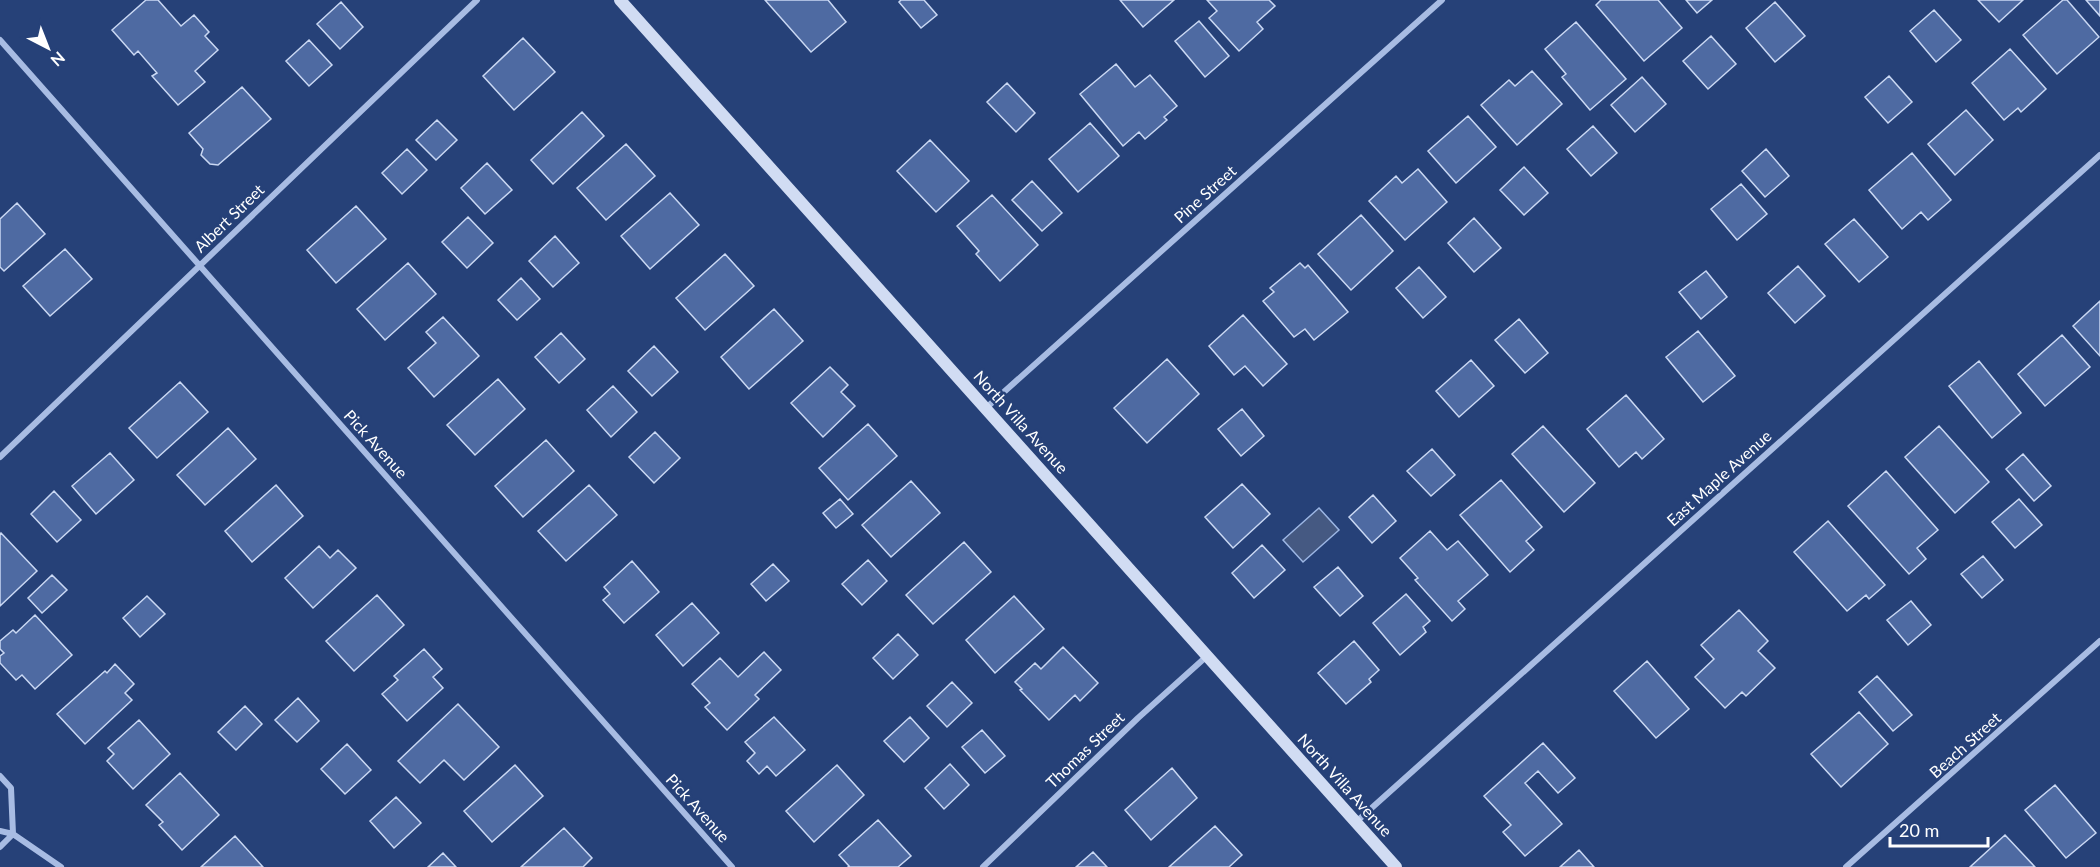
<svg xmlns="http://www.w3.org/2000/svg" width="2100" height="867" viewBox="0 0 2100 867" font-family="Lato,sans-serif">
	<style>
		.water { fill: #455982; stroke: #9cb6e4; stroke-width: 1.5 }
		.building { fill: #4e6aa2; stroke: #cad8f3; stroke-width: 1.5 }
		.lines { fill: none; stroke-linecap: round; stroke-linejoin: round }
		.street { stroke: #a8bce3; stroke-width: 6 }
		.secondary { stroke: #d1dcf3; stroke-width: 12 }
		.labels { text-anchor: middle; stroke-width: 5; stroke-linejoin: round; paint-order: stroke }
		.street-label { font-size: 16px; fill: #fff; stroke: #264178 }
	</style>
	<rect width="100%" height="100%" fill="#264178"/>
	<path class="water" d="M 1319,508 L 1339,530 L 1303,562 L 1283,540 Z"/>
	<path class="building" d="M 146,0 L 158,0 L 181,26 L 194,15 L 209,32 L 205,36 L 218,50 L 195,71 L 205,82 L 178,105 L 152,76 L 157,73 L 138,51 L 134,55 L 112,30 Z
		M 765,0 L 828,0 L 846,22 L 811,52 Z
		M 901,0 L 924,0 L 937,15 L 921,28 L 899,2 Z
		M 1120,0 L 1174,0 L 1143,27 Z
		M 1207,0 L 1269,0 L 1275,6 L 1257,22 L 1263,29 L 1239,51 L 1209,18 L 1217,11 Z
		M 1601,0 L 1658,0 L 1682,28 L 1644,61 L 1596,5 Z
		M 1686,0 L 1712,0 L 1697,13 Z
		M 1978,0 L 2023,0 L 1999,22 Z
		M 2063,0 L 2067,0 L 2099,37 L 2057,74 L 2023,35 Z
		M 2086,0 L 2100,0 L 2100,16 Z
		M 341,2 L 363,27 L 340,49 L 317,24 Z
		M 1775,2 L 1805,36 L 1775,62 L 1746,28 Z
		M 1934,10 L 1961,40 L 1936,62 L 1910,31 Z
		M 1199,21 L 1229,56 L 1205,77 L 1175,41 Z
		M 1576,22 L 1626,79 L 1590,110 L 1562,77 L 1566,74 L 1545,49 Z
		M 1711,36 L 1736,64 L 1708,89 L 1683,61 Z
		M 523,38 L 555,72 L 514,110 L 483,76 Z
		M 309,40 L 332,65 L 309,86 L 286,61 Z
		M 2010,49 L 2046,89 L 2021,112 L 2018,108 L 2004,120 L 1972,83 Z
		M 1116,64 L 1135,87 L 1150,75 L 1177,106 L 1164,117 L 1167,120 L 1145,139 L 1139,132 L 1123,146 L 1080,94 Z
		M 1532,71 L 1562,104 L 1517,145 L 1481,105 L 1509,80 L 1515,86 Z
		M 1889,76 L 1912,102 L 1888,123 L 1865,97 Z
		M 1642,77 L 1666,104 L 1635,132 L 1611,105 Z
		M 1007,83 L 1035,113 L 1016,132 L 987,102 Z
		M 242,87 L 271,119 L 218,165 L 210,164 L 201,155 L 203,149 L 189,133 Z
		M 1966,110 L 1993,140 L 1955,175 L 1928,144 Z
		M 582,112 L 604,136 L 553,184 L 531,160 Z
		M 1468,116 L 1496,147 L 1456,183 L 1428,151 Z
		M 437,120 L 457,140 L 436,160 L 416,140 Z
		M 1090,123 L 1119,156 L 1078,192 L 1049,159 Z
		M 1593,126 L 1617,153 L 1591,176 L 1567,149 Z
		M 930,140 L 969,181 L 936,212 L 897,171 Z
		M 626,144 L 655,176 L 606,220 L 577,188 Z
		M 407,149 L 427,170 L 402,194 L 382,173 Z
		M 1766,149 L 1789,176 L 1765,197 L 1742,171 Z
		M 1912,153 L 1951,200 L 1928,220 L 1921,212 L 1902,229 L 1869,190 Z
		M 487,163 L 512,190 L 485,214 L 461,188 Z
		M 1524,167 L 1548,193 L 1524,215 L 1500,190 Z
		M 1418,169 L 1447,202 L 1405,240 L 1369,201 L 1396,176 L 1402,183 Z
		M 1032,181 L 1062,213 L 1042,231 L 1012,200 Z
		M 1741,184 L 1767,214 L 1737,240 L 1711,209 Z
		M 670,193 L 699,225 L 650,269 L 621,236 Z
		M 992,195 L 1038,245 L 1000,281 L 976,254 L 979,251 L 957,226 Z
		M 17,203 L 45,234 L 4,271 L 0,267 L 0,219 Z
		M 356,206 L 386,239 L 336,283 L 307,250 Z
		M 1361,215 L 1393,251 L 1351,290 L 1318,254 Z
		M 468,217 L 493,243 L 467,268 L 442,242 Z
		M 1474,218 L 1501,248 L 1474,272 L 1448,243 Z
		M 1854,219 L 1888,257 L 1859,282 L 1825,244 Z
		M 555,236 L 579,263 L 553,287 L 529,261 Z
		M 65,249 L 92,279 L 50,316 L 23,286 Z
		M 725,254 L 754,286 L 705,330 L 676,298 Z
		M 408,263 L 436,294 L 385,340 L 357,309 Z
		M 1300,263 L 1305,268 L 1308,265 L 1348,312 L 1314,340 L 1305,329 L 1294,337 L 1263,301 L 1274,292 L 1270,288 Z
		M 1798,266 L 1825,296 L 1795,323 L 1768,293 Z
		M 1419,267 L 1446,297 L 1423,318 L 1396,288 Z
		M 1706,271 L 1727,297 L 1701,319 L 1679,292 Z
		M 521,278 L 540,299 L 517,320 L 498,300 Z
		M 2100,301 L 2100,356 L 2073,326 Z
		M 774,309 L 803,341 L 749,389 L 721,357 Z
		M 1243,315 L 1287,364 L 1263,386 L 1245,366 L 1234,375 L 1209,346 Z
		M 443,317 L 479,356 L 434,397 L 408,368 L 436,343 L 426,332 Z
		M 1519,319 L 1548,353 L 1525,373 L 1495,340 Z
		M 1698,331 L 1735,376 L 1703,402 L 1666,357 Z
		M 561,333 L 585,359 L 559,383 L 535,357 Z
		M 2062,335 L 2090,367 L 2045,406 L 2018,374 Z
		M 654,346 L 678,372 L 652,396 L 628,371 Z
		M 1167,359 L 1199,394 L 1147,443 L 1114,408 Z
		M 1471,360 L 1494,386 L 1459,417 L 1436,391 Z
		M 1979,361 L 2021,413 L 1992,438 L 1949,386 Z
		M 830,367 L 848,385 L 841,392 L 855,406 L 823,437 L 791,403 Z
		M 498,379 L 525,409 L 475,455 L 447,425 Z
		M 180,382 L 208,412 L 157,458 L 129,428 Z
		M 613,386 L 637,412 L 611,437 L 587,410 Z
		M 1626,395 L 1664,439 L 1642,459 L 1636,452 L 1619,467 L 1587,429 Z
		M 1242,409 L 1264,436 L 1241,456 L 1218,429 Z
		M 868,424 L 897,456 L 848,500 L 819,468 Z
		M 1543,426 L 1595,483 L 1564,512 L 1512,454 Z
		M 1939,426 L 1989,482 L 1955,513 L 1905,457 Z
		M 228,428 L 256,459 L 205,505 L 177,475 Z
		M 655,432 L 680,458 L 654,483 L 629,457 Z
		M 546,440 L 574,471 L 523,517 L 495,486 Z
		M 1432,449 L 1455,475 L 1431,496 L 1407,471 Z
		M 110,453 L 134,480 L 96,514 L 72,486 Z
		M 2023,454 L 2051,486 L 2034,501 L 2006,469 Z
		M 1886,471 L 1938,530 L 1917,548 L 1926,559 L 1909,574 L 1848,506 Z
		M 1501,480 L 1542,527 L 1526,541 L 1534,550 L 1510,572 L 1460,515 Z
		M 911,481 L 940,513 L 891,557 L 862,525 Z
		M 1242,484 L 1270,514 L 1233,548 L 1205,517 Z
		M 276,485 L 303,516 L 252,562 L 225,531 Z
		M 589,485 L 617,515 L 566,561 L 538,531 Z
		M 54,491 L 81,520 L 57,542 L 31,514 Z
		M 1373,495 L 1396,521 L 1372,543 L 1349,517 Z
		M 840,499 L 853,514 L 836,528 L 823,513 Z
		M 2019,499 L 2042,525 L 2015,548 L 1992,522 Z
		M 1828,521 L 1885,585 L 1869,599 L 1866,595 L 1847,611 L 1794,552 Z
		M 1430,531 L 1447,550 L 1458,541 L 1488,575 L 1458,601 L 1465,609 L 1452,621 L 1415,580 L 1418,578 L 1400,558 Z
		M 1,533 L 37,571 L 0,606 L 0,535 Z
		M 964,542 L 991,572 L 933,624 L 906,595 Z
		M 1262,545 L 1285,570 L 1254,598 L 1232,573 Z
		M 319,546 L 330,558 L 338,550 L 356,568 L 313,608 L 285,578 Z
		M 1983,556 L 2003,580 L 1982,598 L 1961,574 Z
		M 868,560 L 887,581 L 862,605 L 842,584 Z
		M 632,561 L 659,592 L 624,623 L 603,600 L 610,594 L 604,587 Z
		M 773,564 L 789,581 L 766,601 L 751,584 Z
		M 1338,567 L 1363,596 L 1340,616 L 1314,587 Z
		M 52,575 L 67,590 L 42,613 L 28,598 Z
		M 1406,594 L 1430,621 L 1423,627 L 1426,632 L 1400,655 L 1373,623 Z
		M 377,595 L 404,625 L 354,671 L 326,641 Z
		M 147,596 L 165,614 L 140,637 L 123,618 Z
		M 1014,596 L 1044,629 L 995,673 L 966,640 Z
		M 1911,601 L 1931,625 L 1908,645 L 1887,620 Z
		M 692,603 L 719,633 L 683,666 L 656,635 Z
		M 1739,610 L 1768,641 L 1758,651 L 1775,668 L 1746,696 L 1742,692 L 1725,708 L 1695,677 L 1714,659 L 1701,645 Z
		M 35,615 L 72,655 L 35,689 L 22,675 L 16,680 L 0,663 L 0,656 L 4,653 L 0,649 L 0,641 L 13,630 L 16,633 Z
		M 898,634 L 918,655 L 893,679 L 873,658 Z
		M 1354,641 L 1379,670 L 1369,679 L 1371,682 L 1346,704 L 1318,673 Z
		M 1063,647 L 1098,683 L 1080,701 L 1075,695 L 1049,720 L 1020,690 L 1022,689 L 1015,682 L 1035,663 L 1041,669 Z
		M 424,649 L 442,669 L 433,677 L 443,688 L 407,721 L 382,694 L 398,680 L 394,676 Z
		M 764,652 L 781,670 L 755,695 L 759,699 L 727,730 L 705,707 L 710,703 L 692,684 L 720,658 L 738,677 Z
		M 1647,661 L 1689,709 L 1656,738 L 1614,691 Z
		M 115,664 L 134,684 L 125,693 L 132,700 L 85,744 L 57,714 L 105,671 L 107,673 Z
		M 1877,676 L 1912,715 L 1893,731 L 1859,692 Z
		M 952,682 L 972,703 L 947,727 L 927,706 Z
		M 298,698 L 319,721 L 297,742 L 275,720 Z
		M 458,704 L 499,747 L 464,780 L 444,760 L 420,783 L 398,761 Z
		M 245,706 L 262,724 L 236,750 L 218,732 Z
		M 1859,712 L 1888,744 L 1841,787 L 1811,754 Z
		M 774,717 L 805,750 L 776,776 L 767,766 L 759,774 L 747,761 L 755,753 L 745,742 Z
		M 910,717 L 929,738 L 904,762 L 884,741 Z
		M 139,720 L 170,754 L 133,789 L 107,761 L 114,754 L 108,748 Z
		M 982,730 L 1005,756 L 985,773 L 962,747 Z
		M 1543,743 L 1575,778 L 1558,793 L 1538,771 L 1525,783 L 1562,824 L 1525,856 L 1503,832 L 1511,825 L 1484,796 Z
		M 347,744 L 371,770 L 345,794 L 321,769 Z
		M 950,764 L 969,785 L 944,809 L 925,788 Z
		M 515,765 L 543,796 L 492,842 L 464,811 Z
		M 837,765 L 864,795 L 814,842 L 786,811 Z
		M 1172,768 L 1197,798 L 1151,840 L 1125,810 Z
		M 180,773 L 219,815 L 182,850 L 159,825 L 163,822 L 146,805 Z
		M 2055,785 L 2096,833 L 2066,858 L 2025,810 Z
		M 396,797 L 421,823 L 394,848 L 370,821 Z
		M 878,820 L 911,856 L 898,867 L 848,867 L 849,866 L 839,855 Z
		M 1215,826 L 1242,855 L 1229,867 L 1169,867 Z
		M 564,828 L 592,858 L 583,867 L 521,867 Z
		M 2005,835 L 2035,867 L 1970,867 Z
		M 235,836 L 263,867 L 201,867 Z
		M 1579,850 L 1594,867 L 1560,867 Z
		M 1093,852 L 1107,867 L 1076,867 Z
		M 443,853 L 456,867 L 428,867 Z"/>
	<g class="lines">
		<path class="street" d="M 0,40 L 732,867
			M 986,408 L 1442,0
			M 0,457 L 477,0
			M 0,776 L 11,788 L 13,834
			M 1356,822 L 2100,155
			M 0,831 L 13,834 L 61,867
			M 0,847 L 13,834
			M 983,867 L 1138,718 L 1207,656
			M 1846,867 L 2100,641"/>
		<path class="secondary" d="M 620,0 L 1396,867"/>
	</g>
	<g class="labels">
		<g class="street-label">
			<text transform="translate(1205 194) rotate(-42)" y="6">Pine Street</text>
			<text transform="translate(229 218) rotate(-44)" y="6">Albert Street</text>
			<text transform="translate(1021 422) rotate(48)" y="6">North Villa Avenue</text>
			<text transform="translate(376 444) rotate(48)" y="6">Pick Avenue</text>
			<text transform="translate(1719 478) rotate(-42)" y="6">East Maple Avenue</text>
			<text transform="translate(1965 745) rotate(-42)" y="6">Beach Street</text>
			<text transform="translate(1085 750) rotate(-44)" y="6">Thomas Street</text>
			<text transform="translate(1345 785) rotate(48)" y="6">North Villa Avenue</text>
			<text transform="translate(698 808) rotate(48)" y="6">Pick Avenue</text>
		</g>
	</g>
	<g transform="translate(48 48) rotate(138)" stroke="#264178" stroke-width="4.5" paint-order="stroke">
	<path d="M0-4.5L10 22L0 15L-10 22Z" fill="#ffffff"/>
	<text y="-9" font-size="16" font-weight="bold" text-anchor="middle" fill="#ffffff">N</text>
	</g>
	<path d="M1890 837v9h98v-9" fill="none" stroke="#ffffff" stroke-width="3"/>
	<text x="1899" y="837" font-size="18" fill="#ffffff" stroke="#264178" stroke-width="4.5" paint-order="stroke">20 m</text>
</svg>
